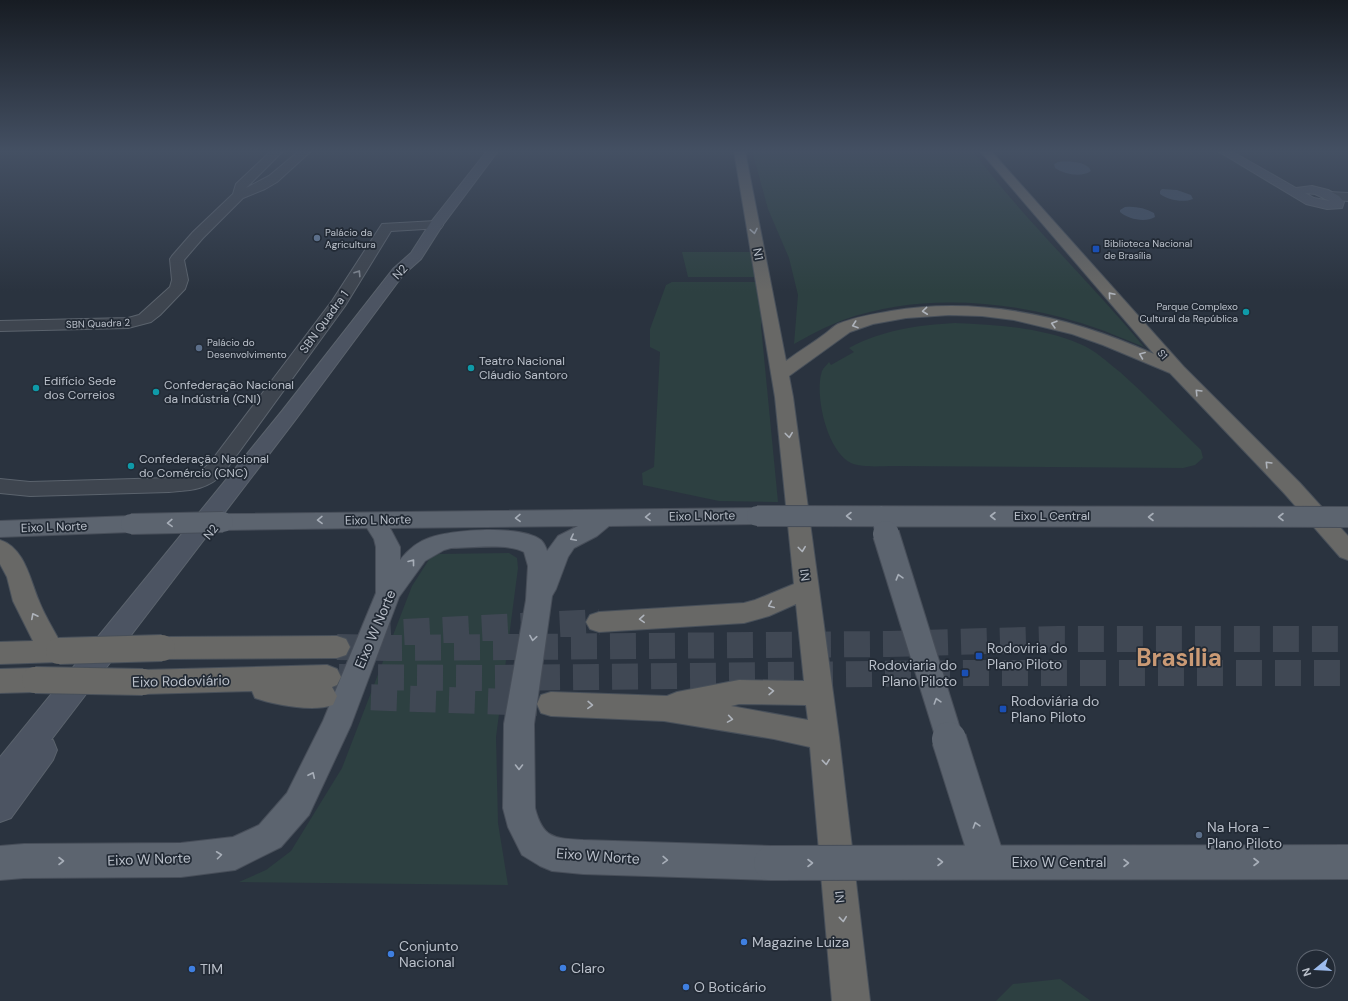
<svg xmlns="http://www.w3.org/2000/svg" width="1348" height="1001" viewBox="0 0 1348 1001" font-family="'DM Sans',sans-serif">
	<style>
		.green { fill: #2d4041 }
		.water { fill: #425166 }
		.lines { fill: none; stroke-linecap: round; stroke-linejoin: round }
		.trunk-tunnel { stroke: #404854; stroke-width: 26; stroke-dasharray: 26 13; stroke-linecap: butt }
		.tertiary-casing { stroke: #5b636d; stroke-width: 2 }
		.secondary-casing { stroke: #5b636d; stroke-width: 2 }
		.primary-casing { stroke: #474e59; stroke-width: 2 }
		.trunk-casing { stroke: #48505a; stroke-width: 2 }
		.tertiary { fill: #3e454f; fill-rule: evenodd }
		.secondary { fill: #4c5462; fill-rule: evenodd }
		.primary { fill: #5c646f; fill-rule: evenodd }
		.trunk { fill: #686866; fill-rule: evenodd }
		.primary-bridge-far2-casing { stroke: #474e59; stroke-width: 22; stroke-linecap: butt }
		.primary-bridge-far1-casing { stroke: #474e59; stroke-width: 28; stroke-linecap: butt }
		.primary-bridge-casing { stroke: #474e59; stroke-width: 36; stroke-linecap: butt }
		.trunk-bridge-casing { stroke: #48505a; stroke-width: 28; stroke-linecap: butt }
		.primary-bridge-far2 { stroke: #5c646f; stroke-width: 20 }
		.primary-bridge-far1 { stroke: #5c646f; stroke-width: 26 }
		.primary-bridge { stroke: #5c646f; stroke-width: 34 }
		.trunk-bridge { stroke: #686866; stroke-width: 26 }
		.oneway { stroke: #aeb3bb }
		.oneway2 { stroke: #828993 }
		.oneway3 { stroke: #a7aeb8 }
		.service-dot { fill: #5c6f8a; stroke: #222a35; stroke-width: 1.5 }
		.transit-dot { fill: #1a4fb4; stroke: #222a35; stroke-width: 1.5 }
		.culture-dot { fill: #0f9aa8; stroke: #222a35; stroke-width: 1.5 }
		.shop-dot { fill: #3f7fe0; stroke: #222a35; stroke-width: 1.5 }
		.labels { text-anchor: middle; stroke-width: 3.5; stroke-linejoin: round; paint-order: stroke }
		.far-poi-label { font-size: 10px; fill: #bac0ca; stroke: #222a35; text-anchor: start }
		.far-street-label { font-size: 10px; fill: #bac0ca; stroke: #222a35 }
		.street-label { font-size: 12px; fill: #bac0ca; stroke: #222a35 }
		.poi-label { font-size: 12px; fill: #bac0ca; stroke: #222a35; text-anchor: start }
		.near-street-label { font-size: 14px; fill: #bac0ca; stroke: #222a35 }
		.near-poi-label { font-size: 14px; fill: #bac0ca; stroke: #222a35; text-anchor: start }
		.near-town-label { font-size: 24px; font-weight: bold; fill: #ca9a75; stroke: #222a35 }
	</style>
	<rect width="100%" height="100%" fill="#2a333f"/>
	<path class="green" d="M 752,151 L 973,151 C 1025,221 1089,280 1144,347 C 1126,340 1109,332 1090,326 C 1013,300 920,292 843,320 C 825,327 810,335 794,344 L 798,295 L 789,258 L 768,209 Z
		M 682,252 L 755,252 L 765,277 L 688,277 Z
		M 672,282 L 761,282 L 766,285 L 761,326 L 778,502 L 719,501 L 643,485 L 642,473 L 654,467 L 660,352 L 650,347 L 650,329 L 666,285 Z
		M 955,323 C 997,325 1040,327 1080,344 C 1095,350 1107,362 1120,372 C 1148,397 1174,424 1201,450 L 1203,458 L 1195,465 L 1183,468 L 894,466 C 881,466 863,468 851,463 C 827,452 814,394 822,371 C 823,368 827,365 829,362 L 831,365 L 854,352 L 849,348 C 882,330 918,325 955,323 Z
		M 509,553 L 517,558 L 518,568 L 496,737 L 498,823 L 508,885 L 239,882 L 266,870 L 291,851 L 342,768 L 412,586 L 430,558 L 439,554 Z
		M 1060,979 L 1091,1001 L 996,1001 L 1013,984 Z"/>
	<path class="water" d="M 1058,162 C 1067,161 1087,161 1091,171 C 1081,178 1064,174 1055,168 L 1054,164 Z
		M 1162,189 L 1177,190 L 1191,195 L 1193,199 C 1183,203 1168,200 1160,194 L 1160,191 Z
		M 1125,207 C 1135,206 1145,208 1154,213 L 1155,217 C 1145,223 1128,219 1120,212 L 1120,210 Z"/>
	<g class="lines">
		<path class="trunk-tunnel" d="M 365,634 L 599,622
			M 337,647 L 388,648 L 888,644 L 1059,639 L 1348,639
			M 339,677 L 494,678 L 965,673 L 1348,673
			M 332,696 L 537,703"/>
		<g class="tertiary-casing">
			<path id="tertiary" d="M 271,151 L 283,151 L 246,188 L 269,176 L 299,151 L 311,151 L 277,182 L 265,189 L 243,198 L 203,238 L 184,260 L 188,280 L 185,289 L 160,315 L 151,322 L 128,328 L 0,331 L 0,321 L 128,318 L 139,315 L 170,287 L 172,280 L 170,259 L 172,256 L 193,232 L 233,194 L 236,184 Z
				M 1329,192 L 1348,193 L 1348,201 L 1325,199 L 1323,196 L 1325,193 Z
				M 436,221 L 441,222 L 443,225 L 441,228 L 391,231 L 345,306 L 223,474 C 206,490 192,490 169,492 L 30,496 L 0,493 L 0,479 L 30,482 L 169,478 L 197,474 L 209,464 L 332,301 L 382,224 Z"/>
		</g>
		<g class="secondary-casing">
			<path id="secondary" d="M 487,151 L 498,151 L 442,226 L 421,259 L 403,275 L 296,419 L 51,740 L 53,740 L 57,750 L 53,760 L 11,818 L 0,822 L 0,757 L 282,411 L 393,269 L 411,253 L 431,222 Z
				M 1218,151 L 1231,151 L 1296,188 L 1312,186 L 1328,190 L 1339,196 L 1344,202 L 1342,208 L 1327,209 L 1306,204 ZM 1305,193 L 1315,194 L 1330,201 L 1314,198 Z"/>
		</g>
		<g class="primary-casing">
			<path id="primary" d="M 757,508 L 765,510 L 768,516 L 765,522 L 757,524 L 609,526 L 597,536 L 574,548 L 568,557 L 556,589 L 552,596 L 534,724 L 535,808 C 543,839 554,838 583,840 L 771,846 L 783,851 L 788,863 L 783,875 L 771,880 L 583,874 L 552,871 L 540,866 L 522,855 L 508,827 L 503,808 L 504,724 L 526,600 L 528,566 L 524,552 C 510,543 468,548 451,548 L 444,550 L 425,561 L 399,597 L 351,725 L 309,815 L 281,847 L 235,870 L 181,877 L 24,878 L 0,880 L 0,846 L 24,844 L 181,843 L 233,837 L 259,825 L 287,793 L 323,721 L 376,593 L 376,547 L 374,539 L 367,528 L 223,530 L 215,528 L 212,522 L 215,516 L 223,514 ZM 578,526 L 558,536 L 547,551 C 546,547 544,543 541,540 C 522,525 452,529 429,538 C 417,542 408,550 400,560 L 400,547 L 390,528 Z
				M 131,516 L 139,518 L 142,524 L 139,530 L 131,532 L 0,537 L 0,521 Z"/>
		</g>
		<g class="trunk-casing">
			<path id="trunk" d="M 734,151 L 745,151 L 786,361 C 799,351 813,343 826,333 C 830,330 834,326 838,324 C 855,317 874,314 891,311 C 981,296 1072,317 1154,354 L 980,151 L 991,151 L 1184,367 L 1300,483 L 1348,536 L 1348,560 L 1340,557 L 1284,493 L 1170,373 L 1103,345 L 1072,334 L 1014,320 L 982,316 L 949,315 L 906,318 L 873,324 L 850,332 L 789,376 L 793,397 L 839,737 L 870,1001 L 832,1001 L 810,747 L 774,739 L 664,721 L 551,716 L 541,713 L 537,704 L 541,695 L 551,692 L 667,696 L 677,692 L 739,680 L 804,681 L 796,604 L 769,616 L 744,623 L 599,632 L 590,629 L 586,622 L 590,615 L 599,612 L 744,603 L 755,600 L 794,584 L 775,397 ZM 739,704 L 806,705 L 808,720 L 731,706 Z
				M 0,540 C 25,548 30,580 39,601 C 44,614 52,627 59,640 L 68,643 L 72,651 L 68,659 L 59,662 L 0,664 L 0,642 L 33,641 L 13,601 L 7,577 L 0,564 Z
				M 337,636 L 346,639 L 350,647 L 346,655 L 337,658 L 162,659 L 153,656 L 149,648 L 153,640 L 162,637 Z
				M 327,665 L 337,669 L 341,677 L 337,685 L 332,687 L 337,696 L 333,705 C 313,712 275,705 255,698 L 252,691 L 143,694 L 133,690 L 129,682 L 133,674 L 143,670 Z
				M 35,668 L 45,672 L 49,680 L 45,688 L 35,692 L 0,693 L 0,669 Z"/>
		</g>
		<use href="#tertiary" class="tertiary"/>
		<use href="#secondary" class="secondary"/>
		<use href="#primary" class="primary"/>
		<use href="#trunk" class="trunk"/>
		<g class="primary-bridge-far2-casing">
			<path id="primary-bridge-far2" d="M 757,516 L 1348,517
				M 881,516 L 887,535
				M 131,524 L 223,522"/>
		</g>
		<g class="primary-bridge-far1-casing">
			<path id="primary-bridge-far1" d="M 886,534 L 950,740"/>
		</g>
		<g class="primary-bridge-casing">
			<path id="primary-bridge" d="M 949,739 L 988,862
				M 771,863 L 1348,862"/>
		</g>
		<g class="trunk-bridge-casing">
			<path id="trunk-bridge" d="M 59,651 L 162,648
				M 35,680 L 143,682"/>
		</g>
		<use href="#primary-bridge-far2" class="primary-bridge-far2"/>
		<use href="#primary-bridge-far1" class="primary-bridge-far1"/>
		<use href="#primary-bridge" class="primary-bridge"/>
		<use href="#trunk-bridge" class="trunk-bridge"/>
	</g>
	<defs><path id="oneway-chevron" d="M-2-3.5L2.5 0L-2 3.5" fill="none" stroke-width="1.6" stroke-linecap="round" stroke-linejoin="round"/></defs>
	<g class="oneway">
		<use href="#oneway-chevron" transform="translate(754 231) rotate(79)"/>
		<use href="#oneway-chevron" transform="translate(1111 295) rotate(-131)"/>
		<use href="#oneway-chevron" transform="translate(925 311) rotate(174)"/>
		<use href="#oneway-chevron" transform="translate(1054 324) rotate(-164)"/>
		<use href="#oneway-chevron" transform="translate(855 325) rotate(161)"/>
		<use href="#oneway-chevron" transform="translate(1142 355) rotate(-158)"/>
		<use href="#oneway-chevron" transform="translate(1198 392) rotate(-134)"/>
		<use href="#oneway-chevron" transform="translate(789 435) rotate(83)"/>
		<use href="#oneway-chevron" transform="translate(1268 464) rotate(-134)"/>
		<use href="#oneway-chevron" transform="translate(802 549) rotate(83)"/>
		<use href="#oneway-chevron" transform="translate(771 605) rotate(157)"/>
		<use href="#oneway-chevron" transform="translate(34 616) rotate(-117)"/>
		<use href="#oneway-chevron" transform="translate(642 619) rotate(176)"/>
		<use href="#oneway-chevron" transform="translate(771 691) rotate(-1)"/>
		<use href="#oneway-chevron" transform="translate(590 705) rotate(2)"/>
		<use href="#oneway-chevron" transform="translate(730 719) rotate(9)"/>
		<use href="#oneway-chevron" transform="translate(826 762) rotate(84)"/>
		<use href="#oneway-chevron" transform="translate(843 919) rotate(84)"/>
	</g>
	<use class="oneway2" href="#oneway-chevron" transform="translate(358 273) rotate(-57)"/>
	<g class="oneway3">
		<use href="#oneway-chevron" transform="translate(849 516) rotate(-180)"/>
		<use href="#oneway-chevron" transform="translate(993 516) rotate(-180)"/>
		<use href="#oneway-chevron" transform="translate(648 517) rotate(179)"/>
		<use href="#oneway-chevron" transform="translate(1151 517) rotate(-180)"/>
		<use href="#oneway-chevron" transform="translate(1281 517) rotate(-180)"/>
		<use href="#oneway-chevron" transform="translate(518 518) rotate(179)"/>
		<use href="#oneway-chevron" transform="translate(320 520) rotate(179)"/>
		<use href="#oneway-chevron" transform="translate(170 523) rotate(178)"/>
		<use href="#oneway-chevron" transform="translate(573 538) rotate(153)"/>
		<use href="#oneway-chevron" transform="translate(412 562) rotate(-52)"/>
		<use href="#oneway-chevron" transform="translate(899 577) rotate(-106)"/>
		<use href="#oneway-chevron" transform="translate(533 638) rotate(99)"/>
		<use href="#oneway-chevron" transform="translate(937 701) rotate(-107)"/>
		<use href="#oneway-chevron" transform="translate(519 767) rotate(90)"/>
		<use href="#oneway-chevron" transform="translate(312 775) rotate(-65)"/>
		<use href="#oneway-chevron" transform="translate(976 825) rotate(-107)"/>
		<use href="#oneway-chevron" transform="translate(219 855) rotate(-7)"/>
		<use href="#oneway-chevron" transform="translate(665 860) rotate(2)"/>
		<use href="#oneway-chevron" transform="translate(61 861)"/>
		<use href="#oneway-chevron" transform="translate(940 862)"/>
		<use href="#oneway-chevron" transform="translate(1256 862)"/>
		<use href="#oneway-chevron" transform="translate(810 863)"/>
		<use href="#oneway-chevron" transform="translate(1126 863)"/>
	</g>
	<linearGradient id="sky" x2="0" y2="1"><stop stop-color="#171c23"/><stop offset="0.52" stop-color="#445063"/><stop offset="1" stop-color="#445063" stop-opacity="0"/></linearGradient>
	<rect width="1348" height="291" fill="url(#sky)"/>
	<g class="service-dot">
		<circle cx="317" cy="238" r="4"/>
		<circle cx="199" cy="348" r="4"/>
		<circle cx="1199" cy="835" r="4"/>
	</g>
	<g class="transit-dot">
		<rect x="1092" y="245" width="8" height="8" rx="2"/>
		<rect x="975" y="652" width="8" height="8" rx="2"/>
		<rect x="961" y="669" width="8" height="8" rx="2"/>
		<rect x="999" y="705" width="8" height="8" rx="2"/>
	</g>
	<g class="culture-dot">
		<circle cx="1246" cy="312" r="4"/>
		<circle cx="471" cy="368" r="4"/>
		<circle cx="36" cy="388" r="4"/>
		<circle cx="156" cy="392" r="4"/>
		<circle cx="131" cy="466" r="4"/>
	</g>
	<g class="shop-dot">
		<circle cx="744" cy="942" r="4"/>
		<circle cx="391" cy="954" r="4"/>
		<circle cx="563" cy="968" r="4"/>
		<circle cx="192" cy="969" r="4"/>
		<circle cx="686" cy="987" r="4"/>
	</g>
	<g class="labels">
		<g class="far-poi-label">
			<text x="325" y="236">Palácio da<tspan x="325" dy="12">Agricultura</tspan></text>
			<text x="1104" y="247">Biblioteca Nacional<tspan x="1104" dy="12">de Brasília</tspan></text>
			<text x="1238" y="310" text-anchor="end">Parque Complexo<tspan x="1238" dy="12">Cultural da República</tspan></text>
			<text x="207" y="346">Palácio do<tspan x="207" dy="12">Desenvolvimento</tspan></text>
		</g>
		<g class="far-street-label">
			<text transform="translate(98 323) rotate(-2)" y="4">SBN Quadra 2</text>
			<text transform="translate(1163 354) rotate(49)" y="4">S1</text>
		</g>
		<g class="street-label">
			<text transform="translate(758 254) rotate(80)" y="4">N1</text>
			<text transform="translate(400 272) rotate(-47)" y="4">N2</text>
			<text transform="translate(324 322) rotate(-54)" y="4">SBN Quadra 1</text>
			<text transform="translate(702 516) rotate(-1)" y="4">Eixo L Norte</text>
			<text x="1052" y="520">Eixo L Central</text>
			<text transform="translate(378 520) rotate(-1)" y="4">Eixo L Norte</text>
			<text transform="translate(54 527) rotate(-2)" y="4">Eixo L Norte</text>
			<text transform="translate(211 532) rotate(-51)" y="4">N2</text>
			<text transform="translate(805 575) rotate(-97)" y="4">N1</text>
			<text transform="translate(840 897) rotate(-96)" y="4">N1</text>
		</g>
		<g class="poi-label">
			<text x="479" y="365">Teatro Nacional<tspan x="479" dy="14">Cláudio Santoro</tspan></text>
			<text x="44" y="385">Edifício Sede<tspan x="44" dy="14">dos Correios</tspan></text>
			<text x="164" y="389">Confederação Nacional<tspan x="164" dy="14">da Indústria (CNI)</tspan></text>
			<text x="139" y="463">Confederação Nacional<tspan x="139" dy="14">do Comércio (CNC)</tspan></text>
		</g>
		<g class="near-street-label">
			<text transform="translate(375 629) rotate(-67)" y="5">Eixo W Norte</text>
			<text transform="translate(181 681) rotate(-1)" y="5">Eixo Rodoviário</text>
			<text transform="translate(598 856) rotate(4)" y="5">Eixo W Norte</text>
			<text transform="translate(149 859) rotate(-2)" y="5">Eixo W Norte</text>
			<text x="1059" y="867">Eixo W Central</text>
		</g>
		<g class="near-poi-label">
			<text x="987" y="653">Rodoviria do<tspan x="987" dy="16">Plano Piloto</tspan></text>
			<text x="957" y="670" text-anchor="end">Rodoviaria do<tspan x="957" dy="16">Plano Piloto</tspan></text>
			<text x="1011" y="706">Rodoviária do<tspan x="1011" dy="16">Plano Piloto</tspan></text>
			<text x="1207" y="832">Na Hora -<tspan x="1207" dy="16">Plano Piloto</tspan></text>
			<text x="752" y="947">Magazine Luiza</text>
			<text x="399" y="951">Conjunto<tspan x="399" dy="16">Nacional</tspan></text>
			<text x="571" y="973">Claro</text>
			<text x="200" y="974">TIM</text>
			<text x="694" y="992">O Boticário</text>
		</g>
		<g class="near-town-label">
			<text x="1179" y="666">Brasília</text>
		</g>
	</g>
	<g transform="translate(1316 969) rotate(252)"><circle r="19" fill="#222a35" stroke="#5f6671"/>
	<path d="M0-3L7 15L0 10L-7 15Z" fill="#9cbbed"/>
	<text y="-6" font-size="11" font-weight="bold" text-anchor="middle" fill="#bac0ca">N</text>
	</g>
</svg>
